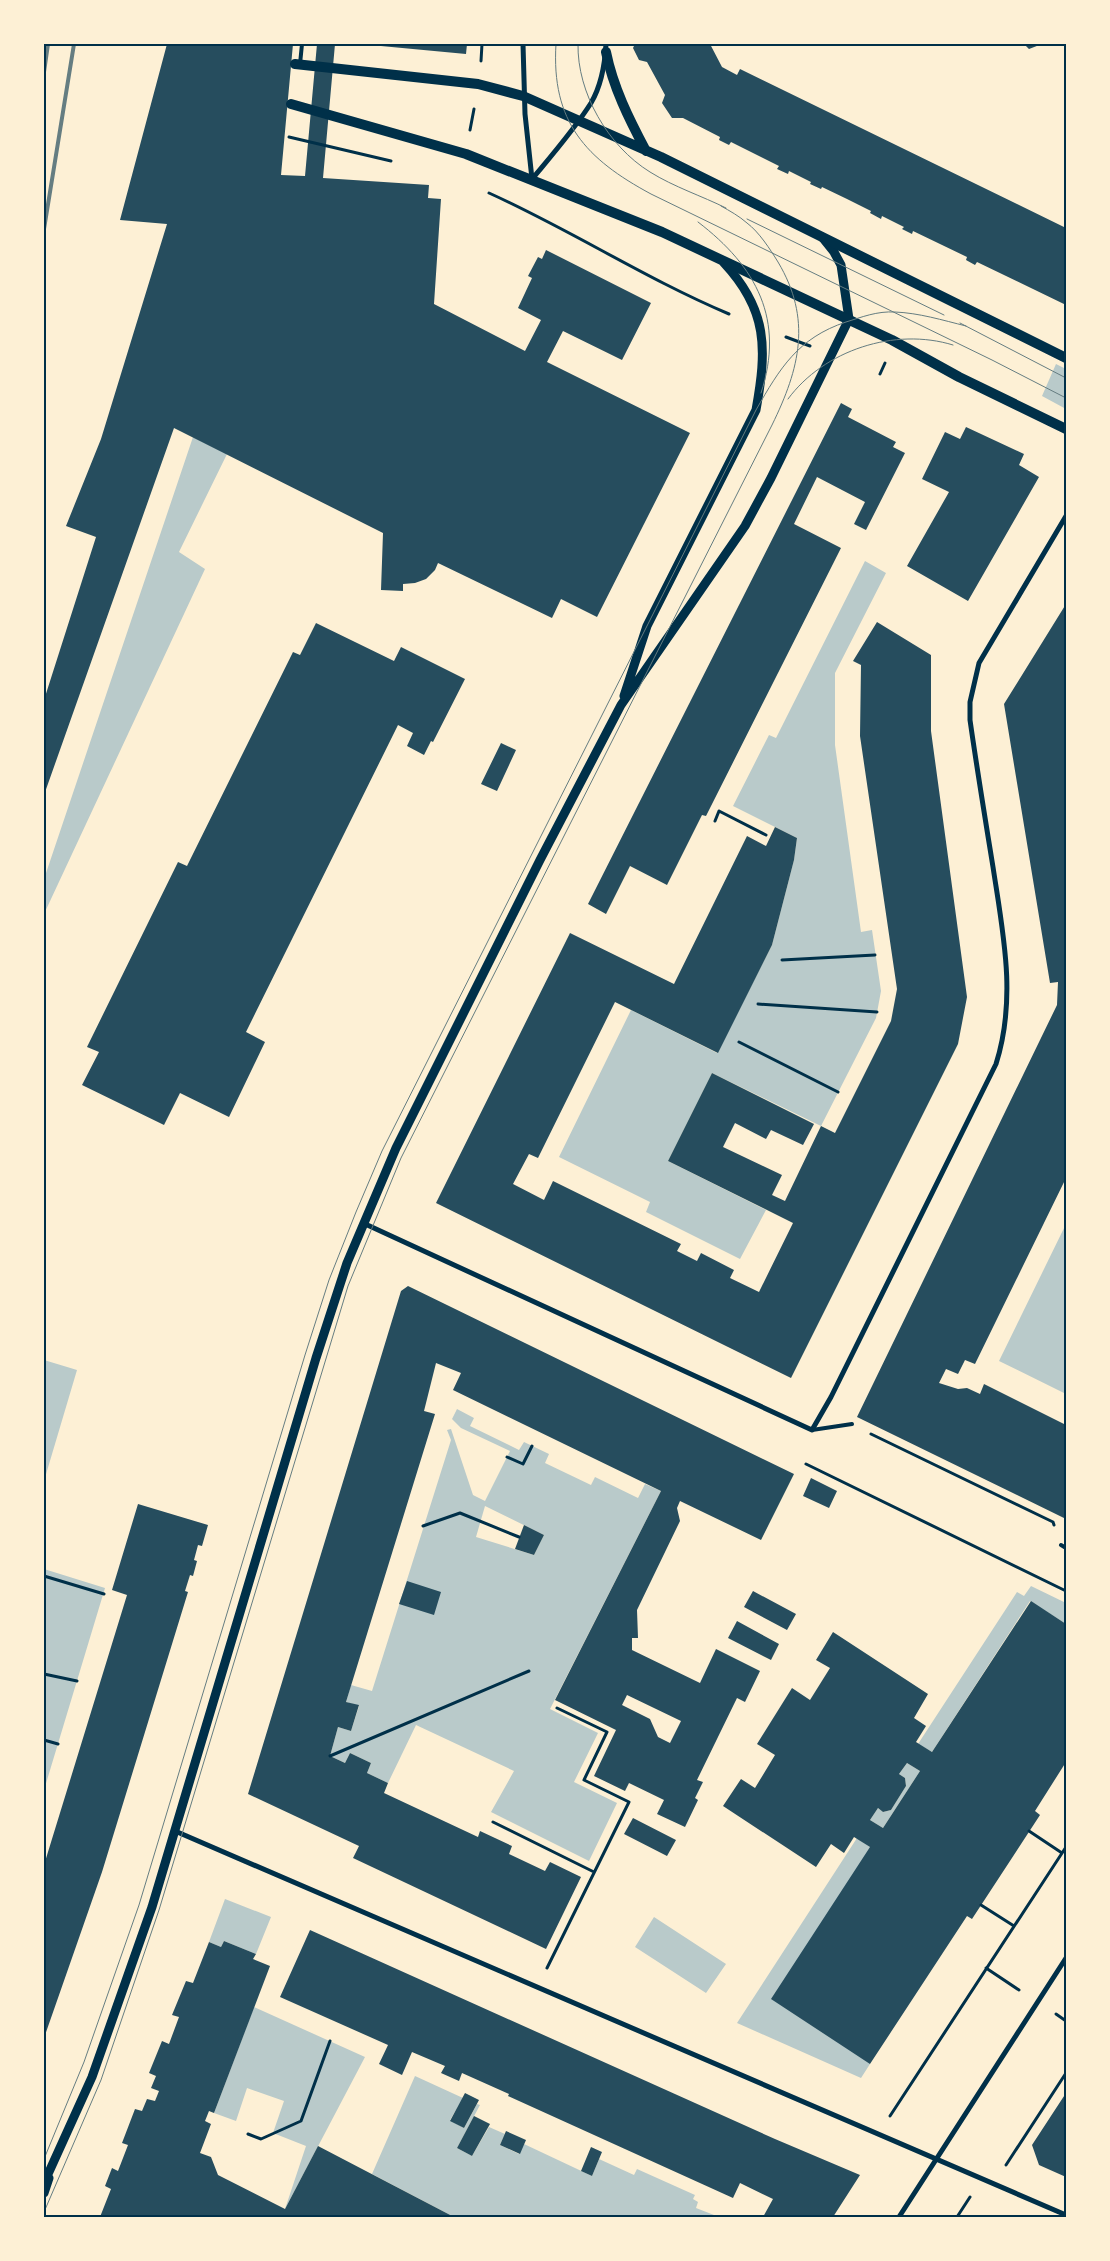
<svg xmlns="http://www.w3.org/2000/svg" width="1110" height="2261" viewBox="0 0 1110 2261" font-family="Barlow,sans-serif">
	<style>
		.green { fill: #b9caca; fill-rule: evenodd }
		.building { fill: #264d5e; fill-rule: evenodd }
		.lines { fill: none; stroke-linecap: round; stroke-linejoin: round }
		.path { stroke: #003049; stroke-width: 3 }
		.service { stroke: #003049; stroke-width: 4 }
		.minor { stroke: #003049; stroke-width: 5 }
		.tertiary { stroke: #003049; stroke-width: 9 }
		.secondary { stroke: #003049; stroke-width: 10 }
		.tram { stroke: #657d81; stroke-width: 1 }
		.rail { stroke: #657d81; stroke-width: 4 }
		.neatline { fill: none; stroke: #003049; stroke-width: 2 }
	</style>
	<rect width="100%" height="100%" fill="#fdf0d5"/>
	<path class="green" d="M 1056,364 L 1066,369 L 1066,409 L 1042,396 Z
		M 193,437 L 227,454 L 179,552 L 205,569 L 44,914 L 44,879 Z
		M 865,561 L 886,573 L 835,673 L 835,745 L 861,932 L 872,930 L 881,991 L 876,1018 L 821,1126 L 712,1073 L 668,1161 L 766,1210 L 740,1259 L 646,1212 L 650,1202 L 559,1157 L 631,1010 L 717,1053 L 772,945 L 794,860 L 797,838 L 733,806 L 769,735 L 776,738 Z
		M 1066,1224 L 1066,1394 L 999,1361 Z
		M 44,1360 L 77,1370 L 44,1481 Z
		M 457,1409 L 474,1418 L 470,1426 L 519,1450 L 524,1442 L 549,1454 L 545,1463 L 591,1485 L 595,1477 L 638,1498 L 645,1484 L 661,1491 L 550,1709 L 598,1733 L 574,1782 L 617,1803 L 589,1861 L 491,1812 L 514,1771 L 416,1725 L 388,1783 L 367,1773 L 371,1763 L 350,1753 L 345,1763 L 330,1756 L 338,1727 L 351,1731 L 359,1706 L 346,1702 L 351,1685 L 372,1691 L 451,1440 L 447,1430 L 451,1429 L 473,1495 L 485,1501 L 510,1451 L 461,1428 L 452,1419 ZM 485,1506 L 544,1535 L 534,1555 L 476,1537 Z
		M 44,1569 L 105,1588 L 44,1790 Z
		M 1031,1586 L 1066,1603 L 1066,1624 L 1030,1601 L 932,1752 L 918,1744 L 1017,1592 L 1024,1596 Z
		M 907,1763 L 920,1771 L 883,1828 L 870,1820 L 878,1808 L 883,1812 L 891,1810 L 906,1786 L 905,1778 L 899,1774 Z
		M 857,1838 L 870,1847 L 870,2064 L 861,2078 L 737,2023 Z
		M 225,1899 L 271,1917 L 256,1954 L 224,1941 L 221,1947 L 209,1942 Z
		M 654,1917 L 726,1964 L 706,1993 L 635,1947 Z
		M 254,2007 L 365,2057 L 285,2209 L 306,2146 L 273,2133 L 284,2101 L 247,2088 L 236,2121 L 214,2113 Z
		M 415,2076 L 463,2098 L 450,2120 L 464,2128 L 477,2104 L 480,2105 L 457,2148 L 472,2156 L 489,2127 L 505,2134 L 500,2145 L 519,2154 L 524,2144 L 592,2176 L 599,2159 L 634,2175 L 637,2169 L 695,2195 L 693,2199 L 698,2202 L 696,2208 L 714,2215 L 713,2217 L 454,2217 L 372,2174 Z"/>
	<path class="building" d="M 167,44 L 293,44 L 281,175 L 305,176 L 317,44 L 335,44 L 323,178 L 429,185 L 428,198 L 441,199 L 434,304 L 525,351 L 541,320 L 518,308 L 532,278 L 528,276 L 538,257 L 542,259 L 546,250 L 651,303 L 622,360 L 563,331 L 547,362 L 690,433 L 597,617 L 561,599 L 552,618 L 438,563 L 435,570 L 426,579 L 415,583 L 403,584 L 403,591 L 381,590 L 383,533 L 174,428 L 44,795 L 44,700 L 96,537 L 66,526 L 101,439 L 167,224 L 120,220 Z
		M 382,44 L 467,44 L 466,54 L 381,46 Z
		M 635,44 L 710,44 L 722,67 L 737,75 L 740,69 L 1066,228 L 1066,305 L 977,262 L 975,265 L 966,260 L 967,257 L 913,231 L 912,234 L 902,229 L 904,227 L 882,216 L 881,219 L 870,213 L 871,211 L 847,199 L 822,187 L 821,189 L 810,184 L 811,182 L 789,171 L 788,174 L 777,169 L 779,166 L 731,142 L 729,145 L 719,140 L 720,137 L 683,118 L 672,118 L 662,103 L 665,95 L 647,62 L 639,60 L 633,48 Z
		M 1024,44 L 1042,44 L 1029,49 Z
		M 841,403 L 852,409 L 848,417 L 896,442 L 893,447 L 905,453 L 866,530 L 854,524 L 865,502 L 817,477 L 794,524 L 841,548 L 706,816 L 702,815 L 667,885 L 630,866 L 606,914 L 588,904 Z
		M 966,427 L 1024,454 L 1019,465 L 1039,477 L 968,601 L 907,566 L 949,492 L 922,479 L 945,432 L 960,439 Z
		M 1066,604 L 1066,1178 L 975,1364 L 965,1360 L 958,1374 L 946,1369 L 939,1383 L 958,1389 L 967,1388 L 980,1394 L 984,1384 L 1066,1425 L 1066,1519 L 857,1417 L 1057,1005 L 1058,982 L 1050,983 L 1004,704 Z
		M 877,622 L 931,655 L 931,731 L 967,997 L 958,1044 L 791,1378 L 436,1203 L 570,933 L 674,984 L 747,836 L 766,846 L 775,827 L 797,838 L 794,860 L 772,945 L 718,1053 L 615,1002 L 538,1158 L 529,1154 L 513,1184 L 544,1200 L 553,1181 L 681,1244 L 677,1251 L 697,1261 L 701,1253 L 734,1270 L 730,1278 L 759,1292 L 793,1223 L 668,1161 L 712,1073 L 814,1124 L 803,1145 L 771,1130 L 766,1139 L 735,1123 L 723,1147 L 782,1175 L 772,1195 L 785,1201 L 821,1126 L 835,1133 L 891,1021 L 897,989 L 860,736 L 861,665 L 853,661 Z
		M 316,623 L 394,661 L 401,647 L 465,679 L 433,742 L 431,741 L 424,755 L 407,746 L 413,733 L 398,725 L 246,1032 L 265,1042 L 229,1117 L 180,1093 L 164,1125 L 82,1085 L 99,1052 L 87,1047 L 178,862 L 187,866 L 293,652 L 300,655 Z
		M 501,743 L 516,750 L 497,791 L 481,784 Z
		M 408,1286 L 794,1474 L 761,1540 L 680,1501 L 677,1508 L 680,1521 L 637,1610 L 638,1638 L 632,1638 L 632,1650 L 700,1683 L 716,1649 L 760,1671 L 745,1702 L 737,1698 L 697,1780 L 703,1782 L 695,1798 L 698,1800 L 685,1827 L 657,1814 L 664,1800 L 629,1783 L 625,1791 L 594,1776 L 616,1730 L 555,1700 L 661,1491 L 453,1390 L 461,1373 L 436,1363 L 424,1411 L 435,1414 L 346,1702 L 359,1705 L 351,1731 L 338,1727 L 330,1756 L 345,1763 L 350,1753 L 371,1763 L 367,1773 L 388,1783 L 384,1793 L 478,1837 L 480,1831 L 512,1846 L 509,1854 L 545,1871 L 550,1862 L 581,1877 L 546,1949 L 353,1858 L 359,1846 L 248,1794 L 401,1291 ZM 627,1695 L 681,1721 L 670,1743 L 658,1737 L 650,1719 L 622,1705 Z
		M 811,1478 L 837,1491 L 829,1508 L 803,1496 Z
		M 138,1504 L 208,1525 L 202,1546 L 198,1545 L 194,1560 L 197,1561 L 193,1576 L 190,1575 L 185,1591 L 188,1592 L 102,1872 L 44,2038 L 44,1865 L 127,1595 L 112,1590 Z
		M 524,1525 L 544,1535 L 534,1555 L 515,1549 Z
		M 407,1581 L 441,1592 L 434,1615 L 399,1604 Z
		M 753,1591 L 796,1614 L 787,1630 L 744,1607 Z
		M 1031,1601 L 1066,1624 L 1066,1762 L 1035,1811 L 1040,1815 L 972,1919 L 967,1916 L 870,2064 L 771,1999 L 870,1847 L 854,1837 L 844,1853 L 831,1844 L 816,1867 L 723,1806 L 741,1779 L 755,1788 L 775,1755 L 757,1744 L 792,1688 L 810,1700 L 830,1668 L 816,1660 L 833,1632 L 928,1694 L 914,1718 L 926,1726 L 916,1742 L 932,1752 ZM 907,1763 L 920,1771 L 883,1828 L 870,1820 L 878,1808 L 883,1812 L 891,1810 L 906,1786 L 905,1778 L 899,1774 Z
		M 737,1621 L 779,1644 L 771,1660 L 728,1638 Z
		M 633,1818 L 676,1840 L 667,1856 L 624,1834 Z
		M 310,1930 L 775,2139 L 860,2175 L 833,2217 L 763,2217 L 773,2199 L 740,2183 L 733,2198 L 508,2096 L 509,2094 L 462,2073 L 459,2081 L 441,2073 L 445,2066 L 412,2052 L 402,2075 L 379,2064 L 388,2045 L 280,1997 Z
		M 224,1941 L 256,1954 L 253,1959 L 270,1966 L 214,2113 L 209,2111 L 205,2121 L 211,2124 L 200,2153 L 211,2157 L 218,2175 L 285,2209 L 318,2146 L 454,2217 L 100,2217 L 111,2189 L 105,2186 L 112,2168 L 118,2171 L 128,2145 L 122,2143 L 135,2109 L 142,2111 L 147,2099 L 155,2101 L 159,2091 L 151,2088 L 156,2076 L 149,2073 L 162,2041 L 169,2044 L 179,2017 L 172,2015 L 186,1981 L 193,1983 L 209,1942 L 221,1947 Z
		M 465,2093 L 479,2100 L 464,2128 L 450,2121 Z
		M 1066,2093 L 1066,2177 L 1039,2165 L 1032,2145 Z
		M 474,2116 L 490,2124 L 472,2156 L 457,2148 Z
		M 506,2131 L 526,2140 L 520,2154 L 500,2145 Z
		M 591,2147 L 602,2152 L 592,2176 L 581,2171 Z"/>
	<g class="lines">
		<path class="path" d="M 481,61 L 482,44
			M 470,130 L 474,109
			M 289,137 L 391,161
			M 489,193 C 571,230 646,279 729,314
			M 786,337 L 810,346
			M 880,374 L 885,363
			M 715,821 L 719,811 L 766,835
			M 782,960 L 875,955
			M 758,1004 L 877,1012
			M 739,1042 L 838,1092
			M 871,1434 L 1053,1522 L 1054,1525
			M 507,1457 L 523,1464 L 532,1446
			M 806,1464 L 1066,1591
			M 423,1526 L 460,1513 L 519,1537
			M 44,1576 L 104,1594
			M 44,1674 L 77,1681
			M 44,1740 L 58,1744
			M 330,1756 L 529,1671
			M 493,1822 L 594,1872
			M 1029,1831 L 1062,1853
			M 981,1905 L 1014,1926
			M 547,1968 L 629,1802 L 584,1780 L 607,1732 L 557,1708
			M 986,1968 L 1019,1990
			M 1056,2014 L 1066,2021
			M 890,2116 L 1066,1847
			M 248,2134 L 261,2139 L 301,2121 L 330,2041
			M 1006,2165 L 1066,2073
			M 957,2217 L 970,2197"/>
		<path class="service" d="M 300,64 L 302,44
			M 812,1430 L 852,1424
			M 1061,1545 L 1066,1548"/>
		<path class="minor" d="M 523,44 L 525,114 L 532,179
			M 532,179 C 552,155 574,130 591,103 C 601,86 605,63 606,44
			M 363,1223 L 812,1430 L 831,1397 L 996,1064 C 1017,998 1003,933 993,867 C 985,818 977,769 970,720 L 970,702 L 979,663 L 1066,516
			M 175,1831 L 1066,2215
			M 899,2217 L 1066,1958"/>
		<path class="tertiary" d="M 624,696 L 647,626 L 756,410 C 767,349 768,310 724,263
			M 44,2183 L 92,2077 L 152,1907 L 316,1358 L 347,1263 L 396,1148 L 540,860 L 621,705 L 745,526 L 771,478 L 849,319 L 841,265 L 834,252 L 822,237
			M 44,2193 L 49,2178"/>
		<path class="secondary" d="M 606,52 C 613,87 629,119 646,151
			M 295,64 L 478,84 L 523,96 L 661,157 L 1066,358
			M 291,104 L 466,154 L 662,232 L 892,340 L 959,377 L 1066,429"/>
		<path class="tram" d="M 556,44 C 551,122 586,159 651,194 L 992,360 L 1066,398
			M 578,44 C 577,93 608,146 650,172 C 674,187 702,196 726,208
			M 747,219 L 944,315
			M 698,222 C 757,267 785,320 761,393
			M 960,323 L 1066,378
			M 788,399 C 824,350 895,327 953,345
			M 44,2159 L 84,2062 L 139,1905 L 305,1355 L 329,1280 L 356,1212 L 382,1151 L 756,410 C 780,368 798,338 846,322 C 862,317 877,311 895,312 C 919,313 942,320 966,326
			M 44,2212 L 101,2080 L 159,1910 L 348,1286 L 401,1158 L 772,425 C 800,368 812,319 778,262 C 770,249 759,232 747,223 C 739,216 730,211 721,206"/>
		<path class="rail" d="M 44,72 L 48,44
			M 44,229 L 74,44"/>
	</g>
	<rect width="1110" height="2261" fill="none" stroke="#fdf0d5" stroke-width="90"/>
	<rect x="45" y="45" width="1020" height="2171" class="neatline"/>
</svg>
